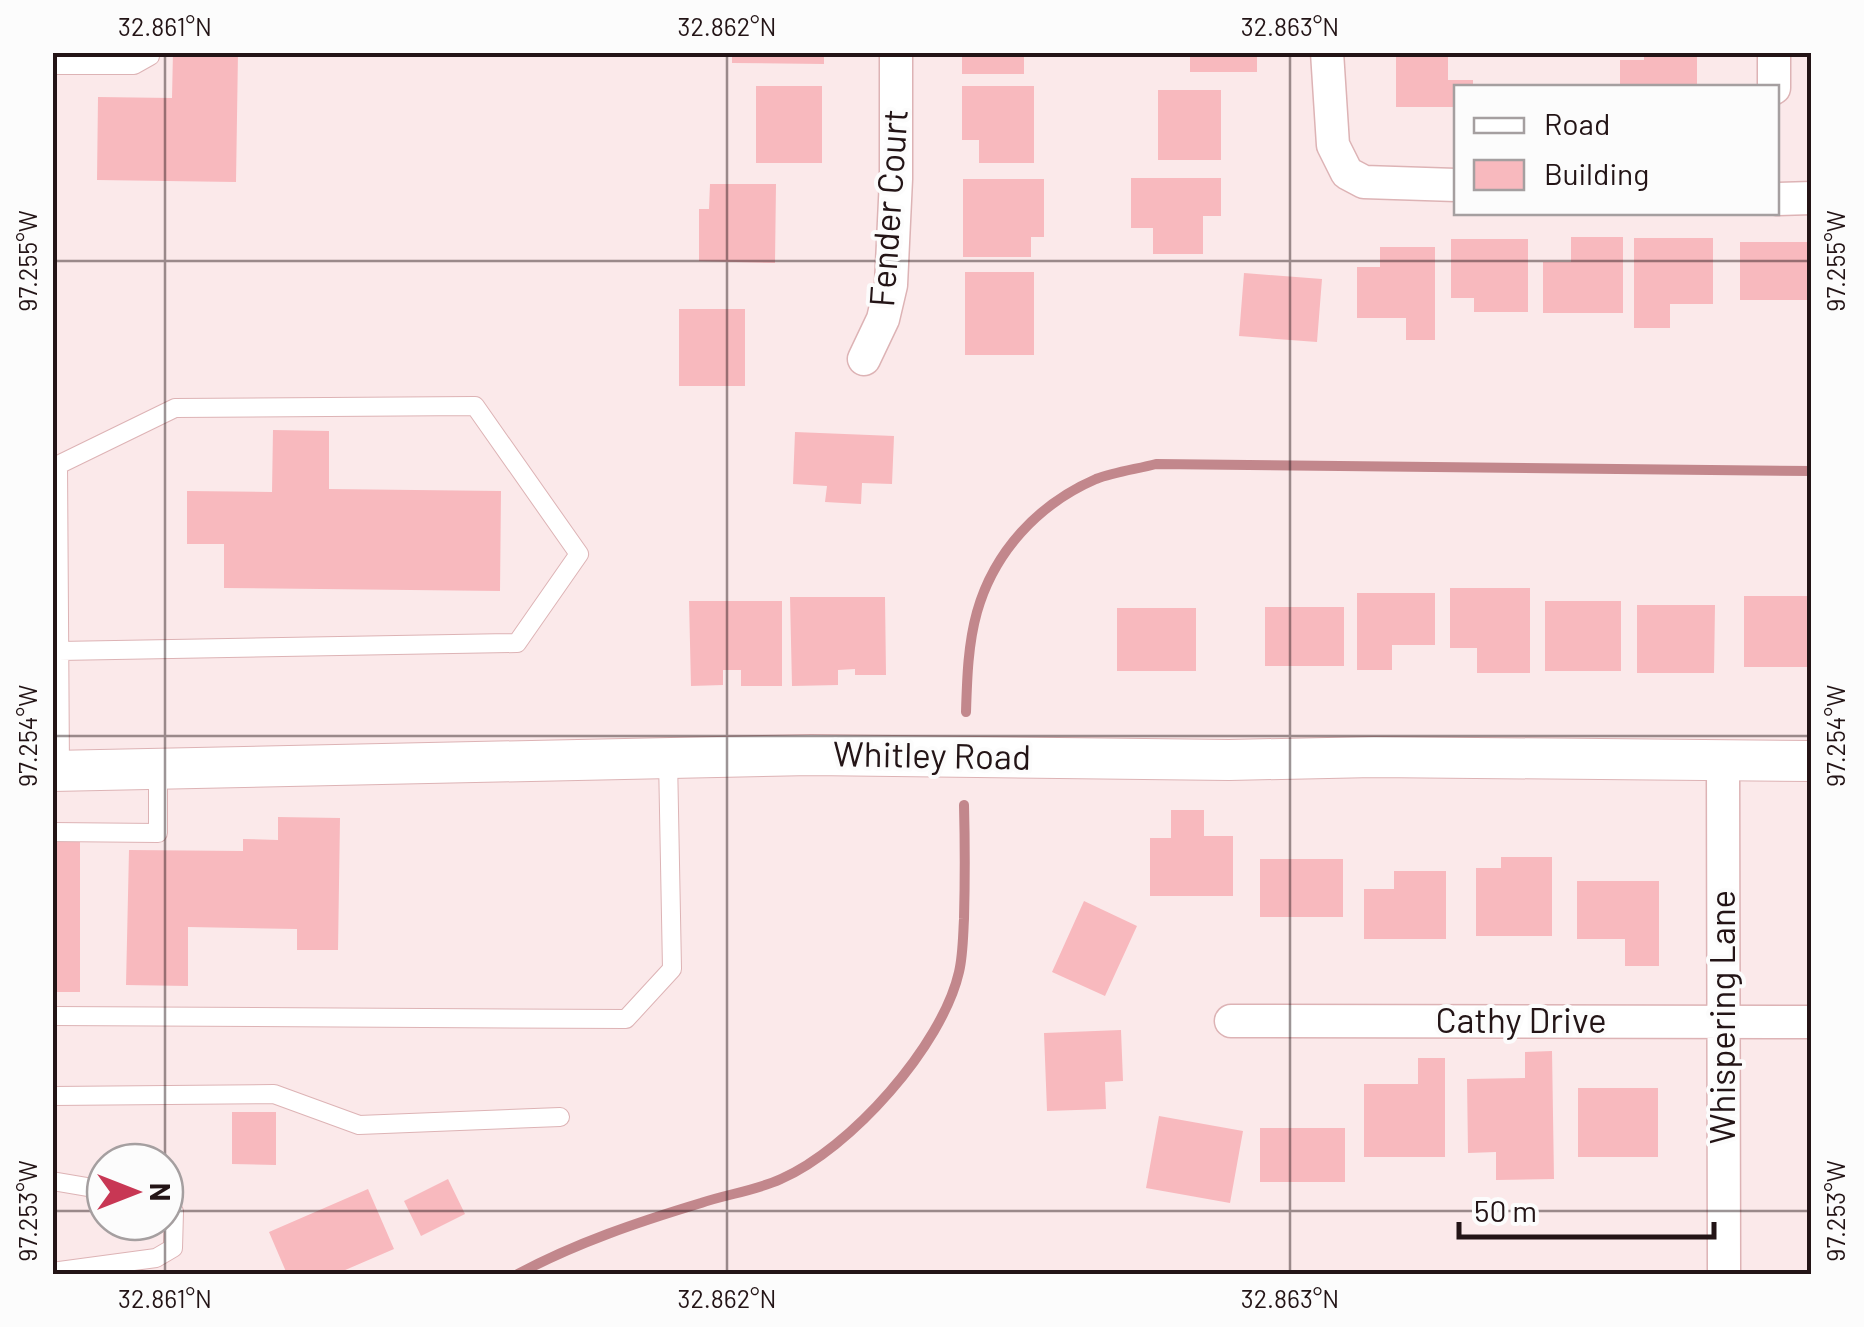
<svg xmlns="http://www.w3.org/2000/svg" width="1864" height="1327" viewBox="0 0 1864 1327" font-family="Barlow,sans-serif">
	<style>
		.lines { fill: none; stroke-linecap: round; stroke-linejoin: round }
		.stream { stroke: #c2878c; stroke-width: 10 }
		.building { fill: #f8b9be }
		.service-casing { stroke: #ddb3b5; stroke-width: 20 }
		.minor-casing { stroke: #ddb3b5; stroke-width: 35 }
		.tertiary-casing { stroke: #ddb3b5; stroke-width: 42 }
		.service { stroke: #fff; stroke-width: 18 }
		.minor { stroke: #fff; stroke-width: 32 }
		.tertiary { stroke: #fff; stroke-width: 40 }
		.ticks { fill: none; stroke: #231416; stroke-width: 2.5; stroke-opacity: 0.45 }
		.labels { text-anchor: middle; stroke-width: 8; stroke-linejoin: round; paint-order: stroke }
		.street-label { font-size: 35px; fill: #231416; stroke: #fcfcfc }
		.neatline { fill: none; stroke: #231416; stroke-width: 4 }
		.ticks-label { font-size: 25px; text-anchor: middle; fill: #231416 }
	</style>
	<rect width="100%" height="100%" fill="#fbe9ea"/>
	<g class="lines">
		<path class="stream" d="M 966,712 C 967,679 968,644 977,612 C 994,552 1038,504 1096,479 C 1114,472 1137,469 1156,464 L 1812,471
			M 518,1274 C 576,1243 638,1222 701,1203 C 727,1194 755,1191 781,1179 C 850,1149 942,1046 959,972 C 963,955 963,936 964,919 C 965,881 965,843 964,805"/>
	</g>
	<path class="building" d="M 173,52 L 238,52 L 236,182 L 97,180 L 98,97 L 172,98 Z
		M 732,52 L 824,52 L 824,64 L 732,63 Z
		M 962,52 L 1024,52 L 1024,74 L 962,74 Z
		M 1190,52 L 1257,52 L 1257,72 L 1190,72 Z
		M 1396,52 L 1448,52 L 1448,80 L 1473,80 L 1473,88 L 1456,88 L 1456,107 L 1396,107 Z
		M 1644,52 L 1697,52 L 1697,88 L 1620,88 L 1620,60 L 1644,60 Z
		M 756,86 L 822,86 L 822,163 L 756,163 Z
		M 962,86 L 1034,86 L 1034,163 L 979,163 L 979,140 L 962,140 Z
		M 1158,90 L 1221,90 L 1221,160 L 1158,160 Z
		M 1131,178 L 1221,178 L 1221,216 L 1203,216 L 1203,254 L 1153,254 L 1153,228 L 1131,228 Z
		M 963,179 L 1044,179 L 1044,237 L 1031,237 L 1031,257 L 963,257 Z
		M 710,184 L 776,184 L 775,263 L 699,261 L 699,209 L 709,209 Z
		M 1571,237 L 1623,237 L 1623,313 L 1543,313 L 1543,262 L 1571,262 Z
		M 1634,238 L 1713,238 L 1713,304 L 1670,304 L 1670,328 L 1634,328 Z
		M 1451,239 L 1528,239 L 1528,312 L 1474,312 L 1474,298 L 1451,298 Z
		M 1740,242 L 1812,242 L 1812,300 L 1740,300 Z
		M 1380,247 L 1435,247 L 1435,340 L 1406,340 L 1406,318 L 1357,318 L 1357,267 L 1380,267 Z
		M 965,272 L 1034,272 L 1034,355 L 965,355 Z
		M 1244,273 L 1322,279 L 1317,342 L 1239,336 Z
		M 679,309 L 745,309 L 745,386 L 679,386 Z
		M 273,430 L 329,431 L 329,489 L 501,491 L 500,591 L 224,588 L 224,544 L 187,544 L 187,491 L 272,492 Z
		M 795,432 L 894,436 L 892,484 L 862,483 L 861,504 L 825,502 L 827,486 L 793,484 Z
		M 1450,588 L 1530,588 L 1530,673 L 1477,673 L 1477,648 L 1450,648 Z
		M 1357,593 L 1435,593 L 1435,645 L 1392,645 L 1392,670 L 1357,670 Z
		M 1744,596 L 1812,596 L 1812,667 L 1744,667 Z
		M 790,597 L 885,597 L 886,675 L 855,675 L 855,669 L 838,670 L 838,685 L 792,686 Z
		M 689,601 L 782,601 L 782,686 L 741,686 L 741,670 L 723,670 L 723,685 L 691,686 Z
		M 1545,601 L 1621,601 L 1621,671 L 1545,671 Z
		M 1637,605 L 1715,605 L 1714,673 L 1637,673 Z
		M 1265,607 L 1344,607 L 1344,666 L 1265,666 Z
		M 1117,608 L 1196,608 L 1196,671 L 1117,671 Z
		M 1171,810 L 1204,810 L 1204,836 L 1233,836 L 1233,896 L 1150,896 L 1150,838 L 1171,838 Z
		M 278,817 L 340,818 L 338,950 L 297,950 L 297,929 L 188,927 L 188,986 L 126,985 L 129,850 L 243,851 L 243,839 L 278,840 Z
		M 52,840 L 80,840 L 80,992 L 52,992 Z
		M 1501,857 L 1552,857 L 1552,936 L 1476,936 L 1476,868 L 1501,868 Z
		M 1260,859 L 1343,859 L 1343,917 L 1260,917 Z
		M 1394,871 L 1446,871 L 1446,939 L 1364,939 L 1364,889 L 1394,889 Z
		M 1577,881 L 1659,881 L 1659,966 L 1625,966 L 1625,939 L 1577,939 Z
		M 1084,901 L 1137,926 L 1105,996 L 1052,972 Z
		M 1121,1030 L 1123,1081 L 1105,1082 L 1106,1109 L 1047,1111 L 1044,1033 Z
		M 1552,1051 L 1554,1179 L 1496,1180 L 1496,1152 L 1468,1153 L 1467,1079 L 1525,1078 L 1525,1052 Z
		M 1418,1058 L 1445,1058 L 1445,1157 L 1364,1157 L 1364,1084 L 1418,1084 Z
		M 1578,1088 L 1658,1088 L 1658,1157 L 1578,1157 Z
		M 232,1112 L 276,1112 L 276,1165 L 232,1164 Z
		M 1159,1116 L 1243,1131 L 1230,1203 L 1146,1188 Z
		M 1260,1128 L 1345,1128 L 1345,1182 L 1260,1182 Z
		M 448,1179 L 465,1214 L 421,1236 L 404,1201 Z
		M 368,1189 L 394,1249 L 336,1274 L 287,1274 L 269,1232 Z"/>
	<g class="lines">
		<g class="service-casing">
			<path id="service" d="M 52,65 L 134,65 L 150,56 L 150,52
				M 52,465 L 58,465 L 60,771
				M 58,465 L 175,408 L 475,406 L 579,554 L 517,643 L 59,651
				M 52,832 L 158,833 L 158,769
				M 52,1016 L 626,1019 L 672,969 L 668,758
				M 52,1096 L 274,1094 L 359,1125 L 560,1117
				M 52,1181 L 105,1190
				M 52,1272 L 156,1258 L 173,1248 L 174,1212 L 165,1205"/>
		</g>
		<g class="minor-casing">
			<path id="minor" d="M 1327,52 L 1333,145 L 1347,173 L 1364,182 L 1456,185
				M 1774,52 L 1774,88
				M 1776,199 L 1812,198
				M 864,359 L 883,319 L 891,285 L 896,179 L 896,52
				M 1723,759 L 1724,1274
				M 1231,1021 L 1812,1022"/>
		</g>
		<g class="tertiary-casing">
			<path id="tertiary" d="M 52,771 L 811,755 L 1229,760 L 1374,757 L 1812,761"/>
		</g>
		<use href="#service" class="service"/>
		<use href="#minor" class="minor"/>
		<use href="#tertiary" class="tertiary"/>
	</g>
	<path class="ticks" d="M 165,52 L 165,1162M 727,52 L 727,1274M 1290,52 L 1290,1274M 52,261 L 1812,261M 52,736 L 1812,736M 52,1211 L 105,1211M 165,1211 L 1812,1211M 165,1222 L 165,1274"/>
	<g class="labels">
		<g class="street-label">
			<text transform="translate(889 208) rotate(-86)" y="12">Fender Court</text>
			<text transform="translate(932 756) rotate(1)" y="12">Whitley Road</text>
			<text transform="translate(1723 1017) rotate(-90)" y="12">Whispering Lane</text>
			<text x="1521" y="1033">Cathy Drive</text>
		</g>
	</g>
	<rect width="1864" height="1327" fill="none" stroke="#fcfcfc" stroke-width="110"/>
	<rect x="1454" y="85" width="325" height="130" fill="#fcfcfc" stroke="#a59fa0" stroke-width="2.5"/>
	<rect x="1474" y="118" width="50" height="15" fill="#ffffff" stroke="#a59fa0" stroke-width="2.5"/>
	<text x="1544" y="135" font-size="30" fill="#231416">Road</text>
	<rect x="1474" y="160" width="50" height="30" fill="#f8b9be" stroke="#a59fa0" stroke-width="2.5"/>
	<text x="1544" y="185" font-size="30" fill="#231416">Building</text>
	<g transform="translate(135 1192) rotate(90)"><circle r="48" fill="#fcfcfc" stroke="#a59fa0" stroke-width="2.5"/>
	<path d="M0-8L18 38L0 25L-18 38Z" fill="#c83754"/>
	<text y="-15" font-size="28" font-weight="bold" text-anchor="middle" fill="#231416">N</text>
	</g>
	<path d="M1459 1222v15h255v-15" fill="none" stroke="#231416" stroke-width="5"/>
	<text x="1474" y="1222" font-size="30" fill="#231416" stroke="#fcfcfc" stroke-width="8" paint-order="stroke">50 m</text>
	<rect x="55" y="55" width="1754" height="1217" class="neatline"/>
	<g class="ticks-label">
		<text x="165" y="36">32.861°N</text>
		<text x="727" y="36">32.862°N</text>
		<text x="1290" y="36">32.863°N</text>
		<text transform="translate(1836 261) rotate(-90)" y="9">97.255°W</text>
		<text transform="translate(28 261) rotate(-90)" y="9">97.255°W</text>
		<text transform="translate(1836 736) rotate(-90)" y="9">97.254°W</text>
		<text transform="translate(28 736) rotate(-90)" y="9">97.254°W</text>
		<text transform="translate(1836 1211) rotate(-90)" y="9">97.253°W</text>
		<text transform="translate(28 1211) rotate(-90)" y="9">97.253°W</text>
		<text x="165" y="1308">32.861°N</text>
		<text x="727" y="1308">32.862°N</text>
		<text x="1290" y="1308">32.863°N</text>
	</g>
</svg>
